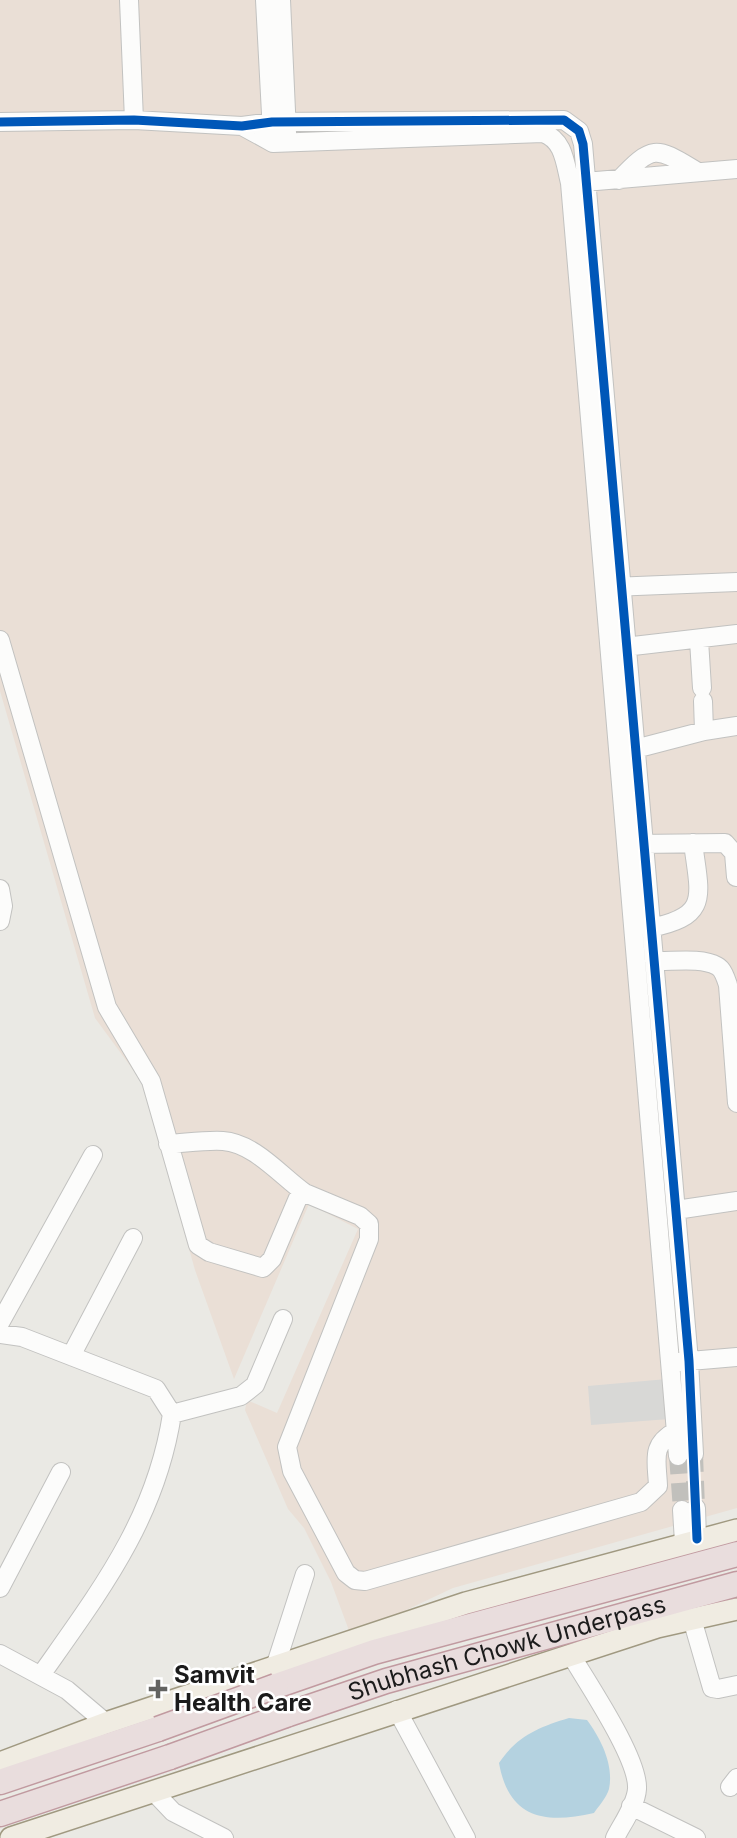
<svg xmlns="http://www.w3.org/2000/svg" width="737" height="1838" viewBox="0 0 737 1838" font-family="Inter,sans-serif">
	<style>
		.military { fill: #eadfd6 }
		.parking { fill: #d8d8d6 }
		.water { fill: #b4d2e0 }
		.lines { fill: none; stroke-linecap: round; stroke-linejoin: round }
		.minor-tunnel { stroke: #c1c0bc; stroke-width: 18; stroke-dasharray: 18 9; stroke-linecap: butt }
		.minor-casing { stroke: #c2c2c0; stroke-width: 20 }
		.major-casing { stroke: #a09981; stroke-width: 24 }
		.highway-casing { stroke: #c19aa0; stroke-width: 27 }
		.minor { stroke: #fcfcfb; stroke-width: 18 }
		.major { stroke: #f0ece2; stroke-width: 21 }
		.highway { stroke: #e9dddd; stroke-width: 24 }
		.highway-bridge-casing { stroke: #c19aa0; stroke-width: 27; stroke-linecap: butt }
		.highway-bridge { stroke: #e9dddd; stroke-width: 24 }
		.cycleway-casing { stroke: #fff; stroke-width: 13 }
		.cycleway { stroke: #0057b8; stroke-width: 9 }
		.poi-dot { fill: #636361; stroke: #fff; stroke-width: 2.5 }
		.labels { text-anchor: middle; stroke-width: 5; stroke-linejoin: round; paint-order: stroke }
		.street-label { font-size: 24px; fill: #1b1b1b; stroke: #fff }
		.poi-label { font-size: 24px; font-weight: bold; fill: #1b1b1b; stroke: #fff; text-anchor: start }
	</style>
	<rect width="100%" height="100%" fill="#eae9e4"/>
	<path class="military" d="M 0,0 L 737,0 L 737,1508 L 453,1588 L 351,1636 L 331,1582 L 304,1528 L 288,1509 L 245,1410 L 247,1400 L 277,1413 L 358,1229 L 309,1204 L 234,1379 L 195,1270 L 142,1082 L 95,1018 L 0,691 Z"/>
	<path class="parking" d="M 667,1379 L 669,1419 L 591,1425 L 588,1386 Z"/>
	<path class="water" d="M 569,1718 L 587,1720 C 601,1739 614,1765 609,1789 C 607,1797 598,1807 594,1813 C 545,1824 509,1819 499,1763 C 517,1736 539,1727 569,1718 Z"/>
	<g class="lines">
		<path class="minor-tunnel" d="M 694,1454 L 696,1508
			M 678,1456 L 682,1510"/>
		<g class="minor-casing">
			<path id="minor" d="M 129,0 L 134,120
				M 265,0 L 272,133
				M 281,0 L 287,133
				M 0,122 L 134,120 L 242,126 L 272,122 L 564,120 L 579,131 L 583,144 L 689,1361 L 694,1454
				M 242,126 L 273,143 L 543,133 C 564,140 565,163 570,183 L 678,1456
				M 619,180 C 654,143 656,147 698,172
				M 573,183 L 737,169
				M 612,587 L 737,582
				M 0,640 L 107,1007 L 151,1081 L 198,1245 L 209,1252 L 263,1268 L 272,1259 L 298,1198 L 305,1193 L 360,1216 L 369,1224 L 369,1239 L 287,1447 L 292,1471 L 346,1573 L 355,1580 L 365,1581 L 641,1502 L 658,1486 C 657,1460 650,1445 676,1431
				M 699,640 L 702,688
				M 616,648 L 737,634
				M 703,701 L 704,731
				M 635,749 L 704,731 L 737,726
				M 636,844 L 725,843 L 734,853 L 736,877
				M 0,889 L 3,906 L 0,921
				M 650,928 C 710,916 700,897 693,843
				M 654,961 C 671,962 701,957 717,966 C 723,969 726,979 728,985 L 737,1103
				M 168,1144 C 186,1143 205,1140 223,1141 C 254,1143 281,1176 305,1193
				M 676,1210 L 737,1201
				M 0,1323 L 93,1155
				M 0,1334 L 22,1337 L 156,1389 L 172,1414 C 156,1519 100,1591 41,1675
				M 71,1356 L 133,1238
				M 678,1362 L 737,1357
				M 172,1414 L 241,1396 L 255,1385 L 283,1319
				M 696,1508 L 697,1539
				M 682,1510 L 684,1542
				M 0,1588 L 61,1472
				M 692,1619 L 712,1688 L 718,1689 L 737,1685
				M 0,1654 L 67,1690 L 106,1723
				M 571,1655 C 588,1684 639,1759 637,1789 C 636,1805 622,1824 615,1838
				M 275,1667 L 305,1574
				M 397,1710 L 466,1838
				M 730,1787 L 737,1778
				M 153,1791 L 173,1812 L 224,1838
				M 631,1806 L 696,1838"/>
		</g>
		<g class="major-casing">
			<path id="major" d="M 0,1763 L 106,1723 L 466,1603 L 737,1530
				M 11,1838 L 657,1627 L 737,1609"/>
		</g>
		<g class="highway-casing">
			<g id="highway">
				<path d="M 276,1686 L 374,1652 L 737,1554"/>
				<path id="s1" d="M 286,1715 L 386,1681 L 737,1584"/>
				<path d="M 0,1782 L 158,1729"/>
				<path d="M 0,1814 L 170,1757"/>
			</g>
		</g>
		<use href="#minor" class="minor"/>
		<use href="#major" class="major"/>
		<use href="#highway" class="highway"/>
		<g class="highway-bridge-casing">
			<path id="highway-bridge" d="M 158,1729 L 276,1686
				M 170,1757 L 286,1715"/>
		</g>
		<use href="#highway-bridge" class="highway-bridge"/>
		<g class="cycleway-casing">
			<path id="cycleway" d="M 0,122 L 134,120 L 242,126 L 272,122 L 564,120 L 579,131 L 583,144 L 689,1361 L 697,1539"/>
		</g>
		<use href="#cycleway" class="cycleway"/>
	</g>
	<path class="poi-dot" d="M154.5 1678.5h7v7h7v7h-7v7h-7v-7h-7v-7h7z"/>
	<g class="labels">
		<g class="street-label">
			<text dy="8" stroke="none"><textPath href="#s1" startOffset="231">Shubhash Chowk Underpass</textPath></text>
		</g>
		<g class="poi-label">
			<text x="174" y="1683">Samvit<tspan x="174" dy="28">Health Care</tspan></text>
		</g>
	</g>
</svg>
